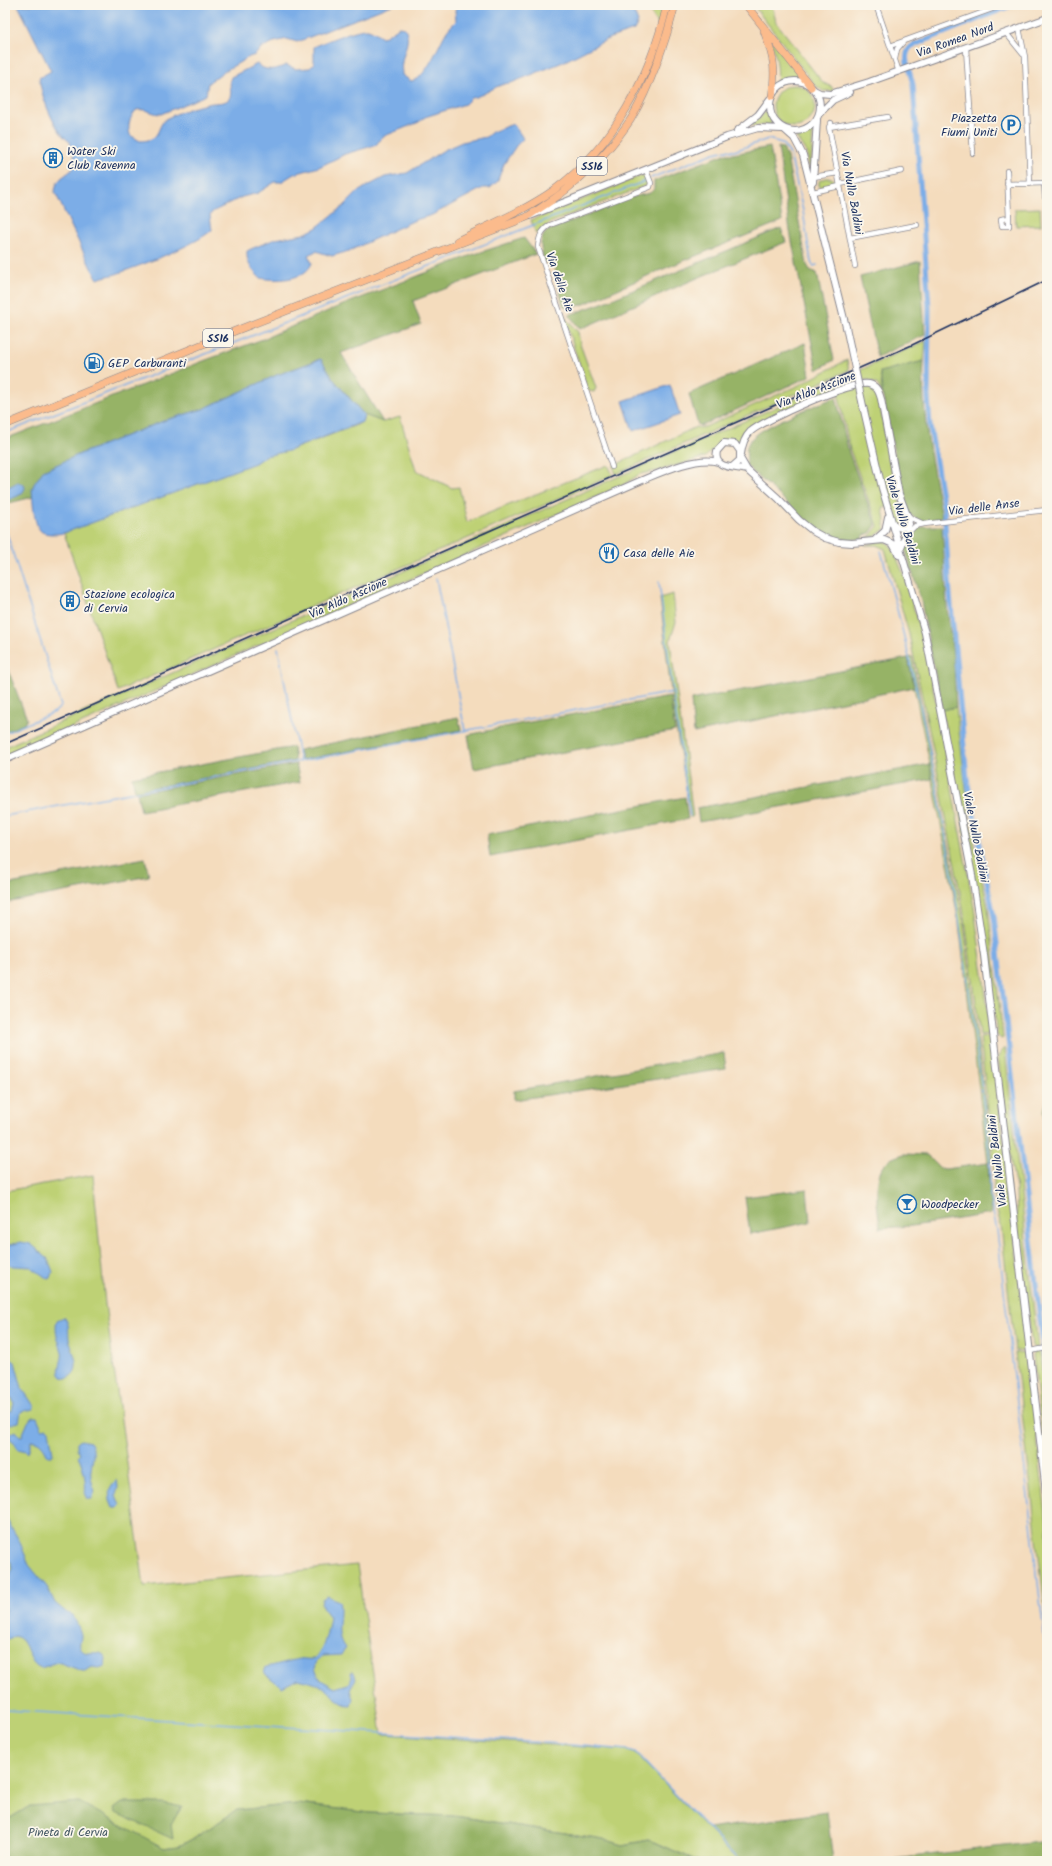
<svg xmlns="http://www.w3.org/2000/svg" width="1052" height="1866" viewBox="0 0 1052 1866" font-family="Kalam,sans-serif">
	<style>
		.green { fill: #bed174; stroke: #6c8069 }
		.forest { fill: #96b366; stroke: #587162 }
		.water { fill: #7bade7; stroke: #4b6ea2 }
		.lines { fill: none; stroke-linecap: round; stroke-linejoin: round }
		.stream { stroke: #7bade7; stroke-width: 1.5 }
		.canal { stroke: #7bade7; stroke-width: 5 }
		.minor-casing { stroke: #88868e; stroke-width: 6 }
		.tertiary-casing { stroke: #88868e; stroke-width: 8 }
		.primary-casing { stroke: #88868e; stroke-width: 8 }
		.minor { stroke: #fff; stroke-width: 4.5 }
		.tertiary { stroke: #fff; stroke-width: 6 }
		.primary { stroke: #fbbb8c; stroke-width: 7 }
		.rail { stroke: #1b2f5e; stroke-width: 1.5 }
		.tertiary-bridge-casing { stroke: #88868e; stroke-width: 8; stroke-linecap: butt }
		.tertiary-bridge { stroke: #fff; stroke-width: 6 }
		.labels { text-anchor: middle; stroke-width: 3.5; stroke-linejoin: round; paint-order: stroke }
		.shield { fill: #fbf7ec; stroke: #5e6b89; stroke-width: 1 }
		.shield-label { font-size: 11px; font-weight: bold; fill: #1b2f5e }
		.street-label { font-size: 12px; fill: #1b2f5e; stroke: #fbf7ec }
		.poi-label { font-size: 12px; fill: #1b2f5e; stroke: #fbf7ec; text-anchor: start }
		.park-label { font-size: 12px; fill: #445864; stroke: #fbf7ec }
	</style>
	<rect width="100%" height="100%" fill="#fbf7ec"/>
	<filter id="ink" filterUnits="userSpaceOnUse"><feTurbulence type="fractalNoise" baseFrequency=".025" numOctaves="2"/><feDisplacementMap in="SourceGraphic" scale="8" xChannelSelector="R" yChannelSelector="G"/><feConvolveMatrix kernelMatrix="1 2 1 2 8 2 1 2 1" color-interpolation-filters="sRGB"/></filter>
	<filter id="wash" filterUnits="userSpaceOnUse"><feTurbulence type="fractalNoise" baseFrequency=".012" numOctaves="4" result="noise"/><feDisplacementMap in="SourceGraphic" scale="16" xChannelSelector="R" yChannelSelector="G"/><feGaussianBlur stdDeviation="0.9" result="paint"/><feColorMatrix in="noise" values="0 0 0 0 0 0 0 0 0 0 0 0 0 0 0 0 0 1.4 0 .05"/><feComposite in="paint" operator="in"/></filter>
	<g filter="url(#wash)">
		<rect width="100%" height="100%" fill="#f4dcbd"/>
		<path class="green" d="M 645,5 L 663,5 L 659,26 Z
			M 753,5 L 772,5 L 776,22 L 823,83 L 831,86 L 834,91 L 823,91 L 815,85 Z
			M 769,38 L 803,79 L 790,78 L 777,84 C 779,66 776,54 769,38 Z
			M773 106a21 21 0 1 1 42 0a21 21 0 1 1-42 0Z
			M 766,111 L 772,124 L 753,126 L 752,125 Z
			M 813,130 L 811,169 L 810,169 L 806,152 L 796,137 Z
			M 643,175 L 648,180 L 648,184 L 645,186 L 552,222 L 536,234 L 531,220 Z
			M 825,178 L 832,178 L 836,182 L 827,187 L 819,186 L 819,181 Z
			M 1040,208 L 1041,225 L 1016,226 L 1015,209 Z
			M 564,317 L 578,332 L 580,344 L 596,388 L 594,392 L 589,391 L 587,388 Z
			M 926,341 L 924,361 L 880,372 L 883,398 L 878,385 L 869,380 L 862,380 L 828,391 L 755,425 L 739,440 L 717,446 L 705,457 L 657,471 L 640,474 L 623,485 L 406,581 L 384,588 L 370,596 L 5,757 L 5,747 L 36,733 Z
			M 847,360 L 849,370 L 616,474 L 613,466 L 696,427 L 700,428 L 705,427 L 799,385 Z
			M 853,387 C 864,387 872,385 878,396 L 895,487 L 905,521 L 901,525 L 897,524 L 891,506 L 883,508 L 885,522 L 885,529 L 875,536 L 865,539 L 870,536 L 878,526 L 850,450 L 838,393 Z
			M 364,415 L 383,422 L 400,417 L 416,470 L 452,488 L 459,487 L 467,522 L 608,465 L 613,475 L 118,691 L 64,533 L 255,463 L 265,456 L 288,451 L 357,425 L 362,422 Z
			M 880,541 L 887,542 L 893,549 L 906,580 L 927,656 L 974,907 L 991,1034 L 980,1035 L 965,919 L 933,749 L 909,634 L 885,549 L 876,545 L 865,545 Z
			M 673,594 L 676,622 L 670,641 L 693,816 L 691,818 L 673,709 L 660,598 Z
			M 912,657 L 964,924 L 992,1162 L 988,1163 L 959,924 L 930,764 L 908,658 Z
			M 956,707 L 970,822 L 988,907 L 1003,1038 L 1001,1039 L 997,1035 L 996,1028 L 988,963 L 942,710 Z
			M 991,1036 L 1010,1195 L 994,1198 L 994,1164 L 980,1037 Z
			M 1003,1049 L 1005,1049 L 1038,1348 L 1035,1348 L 1032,1346 L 1017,1220 L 1016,1188 L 1011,1163 L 998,1057 Z
			M 1047,1100 L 1047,1139 L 1044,1110 Z
			M 93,1175 L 105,1304 L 144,1586 L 357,1565 L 382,1734 L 629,1750 L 635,1753 L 738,1861 L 698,1861 L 649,1840 L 623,1845 L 603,1839 L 455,1816 L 370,1813 L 298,1804 L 237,1810 L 196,1837 L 179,1846 L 164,1848 L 30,1806 L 5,1821 L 5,1191 Z
			M 1010,1196 L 1027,1350 L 1015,1351 L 1001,1226 L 994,1200 Z
			M 1036,1351 L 1039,1351 L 1040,1354 L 1047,1419 L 1047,1479 L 1033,1355 Z
			M 1027,1352 L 1047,1523 L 1047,1625 L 1015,1353 Z"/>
		<path class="forest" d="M 770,147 L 782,221 L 656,272 L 582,305 L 566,308 L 563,305 L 553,260 L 544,262 C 541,250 538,240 547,231 L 632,197 L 650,193 L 654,189 L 654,181 L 725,154 L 733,154 Z
			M 778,147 L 783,148 L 787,157 L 807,265 L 810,270 L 817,273 L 834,360 L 817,370 L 790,231 Z
			M 781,228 L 786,242 L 702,276 L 580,329 L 569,315 L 605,302 Z
			M 524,238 L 536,254 L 413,301 L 421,324 L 341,353 L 383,422 L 364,415 L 334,380 L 320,359 L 277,375 L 203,409 L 166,420 L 80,454 L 50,468 L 34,484 L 33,497 L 5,504 L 5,439 L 206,360 L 263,339 L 335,308 L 472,255 Z
			M 920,261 L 925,335 L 877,357 L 860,277 Z
			M 805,343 L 810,376 L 701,426 L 698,425 L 689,394 Z
			M 924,361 C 920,414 933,466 942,518 L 921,522 L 909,514 L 903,497 L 883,398 L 880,372 Z
			M 836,397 L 849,453 L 876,525 L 870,533 L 862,536 L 863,539 C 819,543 808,523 780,496 C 769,485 756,476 746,465 C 748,459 744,449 749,442 C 759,426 817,405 836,397 Z
			M 942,526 L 947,607 L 954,664 L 956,707 L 942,710 L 921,601 L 904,545 C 913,526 922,526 942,526 Z
			M 908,658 L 914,687 L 694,733 L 691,700 Z
			M 5,662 L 27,719 L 24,724 L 5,732 Z
			M 670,697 L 675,731 L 474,769 L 468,735 L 519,724 Z
			M 458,717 L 461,730 L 301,760 L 299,750 Z
			M 293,747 L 295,761 L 135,791 L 132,777 Z
			M 296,764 L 300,782 L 141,811 L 137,793 Z
			M 930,764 L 932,779 L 699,822 L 697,808 Z
			M 685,797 L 688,819 L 490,857 L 487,835 Z
			M 145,858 L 149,876 L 5,903 L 5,885 Z
			M 724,1053 L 726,1069 L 514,1100 L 514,1091 Z
			M 904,1154 L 927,1155 L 940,1168 L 946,1169 L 988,1163 L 991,1214 L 912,1226 L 880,1228 C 878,1209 872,1180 885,1164 C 889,1158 898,1156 904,1154 Z
			M 807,1189 L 810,1222 L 750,1234 L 745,1197 Z
			M 79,1802 L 164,1848 L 179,1846 L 196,1837 L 237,1810 L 298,1804 L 370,1813 L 455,1816 L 603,1839 L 623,1845 L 649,1840 L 698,1861 L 5,1861 L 5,1821 L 30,1806 Z
			M 122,1803 L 163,1803 L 182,1807 L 171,1824 L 173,1839 L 116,1813 L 114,1809 Z
			M 827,1812 L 833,1861 L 738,1861 L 708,1829 Z
			M 1047,1841 L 1047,1861 L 877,1861 Z"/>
		<path class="water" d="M 18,5 L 392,5 L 297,42 L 287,39 L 274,42 L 261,48 L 255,55 L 249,57 L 223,72 L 208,83 L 206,95 L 161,114 C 152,114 146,108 136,110 C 130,118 127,124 130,135 L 140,141 C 162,141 156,126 166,119 C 175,113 197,106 207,104 C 214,102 222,104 228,100 C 234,94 228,84 231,77 L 257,64 C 266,72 276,70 286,65 L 296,69 L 310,68 L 314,64 L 314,47 C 324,42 357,28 368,29 C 372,30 378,34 382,37 L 386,36 L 399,27 L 405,28 C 411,40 404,50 402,62 C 401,66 402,71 402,75 L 411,81 C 427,79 439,43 447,31 C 450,27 453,24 456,21 L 455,10 L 457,5 L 631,5 L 638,22 L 634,30 L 610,38 L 563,62 L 511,83 C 497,83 485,96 471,98 L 465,104 L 425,117 L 419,122 L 382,137 L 376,145 L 345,154 L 319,167 L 294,174 L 281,182 L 275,182 L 258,193 L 242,197 L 212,212 L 210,216 L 212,230 C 194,246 139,266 116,274 C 110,276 104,276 98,279 L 91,268 L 55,192 C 55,175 74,174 75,164 C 75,158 72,149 70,142 C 54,131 42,98 39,78 L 51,71 Z
			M 513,124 L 521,135 L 523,139 L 516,146 L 504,164 L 497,182 L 490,188 L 483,188 L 432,215 L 415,220 L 349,251 L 332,256 L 316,251 L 308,255 L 312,263 C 305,281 276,281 260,278 C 252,270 246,263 247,251 L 251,249 L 275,239 L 304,234 L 316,228 L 344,206 L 358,192 L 364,188 L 385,177 L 407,173 L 444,150 L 462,142 L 486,137 L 492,132 Z
			M 321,359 L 334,380 L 364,415 L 362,422 L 288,451 L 265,456 L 255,463 L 64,533 C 58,534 48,535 42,532 C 33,526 33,500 32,489 L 34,484 L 43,471 L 80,454 L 166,420 L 203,409 L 277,375 Z
			M 670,385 L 680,415 L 633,431 L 623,401 Z
			M 18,482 L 24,485 L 25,488 C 22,496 15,497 8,500 L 5,489 Z
			M 21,1242 L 31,1244 L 48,1259 L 53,1272 L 51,1278 L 48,1279 L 31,1267 L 13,1266 L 5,1264 L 5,1246 Z
			M 64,1317 C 70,1324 68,1330 69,1338 C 71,1351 85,1370 67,1378 L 62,1377 C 55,1370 64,1360 62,1352 C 59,1341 54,1332 57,1320 Z
			M 5,1355 L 15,1362 L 22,1388 L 34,1406 L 33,1409 L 21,1412 L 19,1422 L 11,1424 C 6,1420 5,1418 6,1411 L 12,1411 L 14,1403 L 12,1398 L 5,1395 L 6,1376 Z
			M 32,1417 L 37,1417 L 42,1429 L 47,1428 L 49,1430 L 53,1454 L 52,1456 L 48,1456 C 45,1449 40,1439 31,1441 L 28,1453 L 26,1451 L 18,1449 L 14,1442 L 10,1439 L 10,1434 L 16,1431 L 20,1436 L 22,1436 L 28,1422 Z
			M 81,1440 L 90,1442 C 96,1449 92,1462 91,1470 C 89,1478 97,1491 92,1499 L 88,1499 L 85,1493 C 87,1484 83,1464 78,1456 L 80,1454 L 77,1449 L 77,1443 Z
			M 117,1480 L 118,1487 L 116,1495 L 120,1505 L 118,1508 L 113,1508 C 108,1497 107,1487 117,1480 Z
			M 5,1517 L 19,1540 L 29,1565 L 47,1587 L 55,1603 L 67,1613 L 73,1615 C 75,1621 81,1630 81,1636 C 81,1641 78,1644 81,1649 C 87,1658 100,1647 106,1658 L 105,1666 L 99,1668 L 91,1667 L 85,1671 L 82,1671 L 58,1662 L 41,1668 C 26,1663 30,1640 15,1636 L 6,1640 L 5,1657 L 5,1581 L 9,1579 L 12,1570 L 11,1562 L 5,1556 Z
			M 327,1596 L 339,1601 C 343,1617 333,1633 345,1648 L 341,1655 L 323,1656 L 317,1660 L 315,1669 L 321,1680 L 335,1688 L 348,1684 L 352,1677 L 351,1672 L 354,1672 L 356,1678 L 350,1690 L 353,1699 L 351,1705 C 339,1706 332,1692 323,1687 C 316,1683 306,1681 298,1679 L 282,1687 L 264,1673 L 266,1667 C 277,1665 288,1661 299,1659 C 303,1658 308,1660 312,1659 C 324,1656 328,1627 330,1617 L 321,1605 L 322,1599 Z"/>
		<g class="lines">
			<path class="stream" d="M 651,178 L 714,153 L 726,150 L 734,151 L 768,139 L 782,143 L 790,154 L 803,211 L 811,262 L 813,266 L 817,265
				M 5,433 L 648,180
				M 5,528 L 61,706 L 55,712 L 5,733
				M 881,551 C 939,750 967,956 990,1161 L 990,1198 L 997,1230 L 1047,1660
				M 436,578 L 465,731
				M 278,648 L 300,762
				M 673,692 L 690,816
				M 5,816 L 673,692 L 659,582
				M 5,1710 L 548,1743 L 629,1750 L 635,1752 L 739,1861"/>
			<path class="canal" d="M 1013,5 L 912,46 C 900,55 911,72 913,85 L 929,307 L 928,397 L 930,426 L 944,508 L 950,594 L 967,779 L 994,917 L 1047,1380"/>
		</g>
	</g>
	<g filter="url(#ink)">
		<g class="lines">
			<g class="minor-casing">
				<path id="minor" d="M 876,5 L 899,72
					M 1019,28 L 1025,57 L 1030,184
					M 1006,33 L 1023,54
					M 890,46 L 995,8 L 999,5
					M 966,48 L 973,153
					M 895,59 L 897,49 L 903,42
					M 831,123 L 829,127 L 855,266
					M 829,127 L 888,117
					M 1007,171 L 1009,218 L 1001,219 L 1002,226 L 1009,226 L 1009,218
					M 813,177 L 838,173
					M 1044,183 L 1045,197
					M 840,184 L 902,171
					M 1007,184 L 1047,183
					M 813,192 L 840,186
					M 850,238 L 917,225
					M 612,467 L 538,247 C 539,237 541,231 550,225 L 650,187 L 651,183 L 646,170
					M 924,524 L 1047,510
					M 907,534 L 915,526 L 924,524 L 911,518 L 907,514
					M 1030,1351 L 1047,1348"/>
			</g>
			<g class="tertiary-casing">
				<path id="tertiary" d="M770 106a25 25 0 1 1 50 0a25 25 0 1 1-50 0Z
					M 814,90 L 820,93 L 830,94 L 869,82 L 1047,18
					M 819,114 L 833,100 L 850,92
					M 785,130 L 794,138 L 803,155 L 846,327
					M 737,131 L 758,115 L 770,99
					M 813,182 L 817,120
					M 530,216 L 727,137 L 758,128 L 783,129
					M 863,406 L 882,488 L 925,633 L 972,875 L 984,955 L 1047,1501
					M 741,454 C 742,446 744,438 750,432 C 763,420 853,380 869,384 C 877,386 879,392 881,399 L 899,494 L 909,520 L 908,529 L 900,550
					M 740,458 L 747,470 L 778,498 L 799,520 L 814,532 L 825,538 L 839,542 L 852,543 L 884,540 L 893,544 L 899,555
					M 732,467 L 740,460 L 740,451 L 735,444 L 724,443 L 717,451 C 713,470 735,466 747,470
					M 891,523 L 901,528 L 909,524
					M 876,539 L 885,531 L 888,517
					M 5,760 L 640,481 C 659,473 698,455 718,462"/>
			</g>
			<g class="primary-casing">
				<path id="primary" d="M 746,5 L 811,87
					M 764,31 C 774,58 776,68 772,96
					M 457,241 C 489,225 524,211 554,190 C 614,146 650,77 667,5
					M 5,425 L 235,331 L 527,217 C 540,208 555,199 567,189 C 591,169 614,145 631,119 C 650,87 666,41 675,5"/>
			</g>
			<use href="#minor" class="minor"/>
			<use href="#tertiary" class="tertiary"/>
			<use href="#primary" class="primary"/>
			<path class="rail" d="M 5,744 L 912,345 L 1047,280"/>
			<g class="tertiary-bridge-casing">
				<path id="tertiary-bridge" d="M 846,327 L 863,406"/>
			</g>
			<use href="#tertiary-bridge" class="tertiary-bridge"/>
		</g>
	</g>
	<defs>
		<g id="parking-ring" transform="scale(1)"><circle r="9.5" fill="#fbf7ec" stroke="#1f6fb2" stroke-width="1.5"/><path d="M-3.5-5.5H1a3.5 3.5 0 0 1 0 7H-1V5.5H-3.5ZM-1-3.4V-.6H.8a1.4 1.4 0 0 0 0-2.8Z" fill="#1f6fb2"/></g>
		<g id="building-ring" transform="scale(1)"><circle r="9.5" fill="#fbf7ec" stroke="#1f6fb2" stroke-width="1.5"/><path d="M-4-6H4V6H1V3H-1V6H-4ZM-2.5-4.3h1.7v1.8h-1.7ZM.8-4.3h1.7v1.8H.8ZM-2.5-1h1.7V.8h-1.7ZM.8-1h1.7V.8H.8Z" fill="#1f6fb2"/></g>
		<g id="fuel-ring" transform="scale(1)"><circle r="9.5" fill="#fbf7ec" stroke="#1f6fb2" stroke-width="1.5"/><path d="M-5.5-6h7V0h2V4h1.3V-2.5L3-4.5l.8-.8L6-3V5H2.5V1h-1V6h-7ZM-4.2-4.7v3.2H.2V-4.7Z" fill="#1f6fb2"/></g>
		<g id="restaurant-ring" transform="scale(1)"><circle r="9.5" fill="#fbf7ec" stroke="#1f6fb2" stroke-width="1.5"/><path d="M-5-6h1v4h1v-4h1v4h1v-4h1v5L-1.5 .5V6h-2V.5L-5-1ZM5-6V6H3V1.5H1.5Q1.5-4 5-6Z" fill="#1f6fb2"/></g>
		<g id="bar-ring" transform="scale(1)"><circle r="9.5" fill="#fbf7ec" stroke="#1f6fb2" stroke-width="1.5"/><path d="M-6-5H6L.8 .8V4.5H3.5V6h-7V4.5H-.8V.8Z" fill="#1f6fb2"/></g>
	</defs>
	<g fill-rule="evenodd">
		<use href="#parking-ring" x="1011" y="125"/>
		<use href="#building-ring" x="53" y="158"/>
		<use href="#fuel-ring" x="94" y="363"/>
		<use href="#restaurant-ring" x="609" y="553"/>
		<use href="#building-ring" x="70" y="601"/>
		<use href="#bar-ring" x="907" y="1204"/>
	</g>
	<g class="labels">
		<g class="shield">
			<rect x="577" y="157" width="30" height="18" rx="3"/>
			<rect x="203" y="329" width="30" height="18" rx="3"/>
		</g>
		<g class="shield-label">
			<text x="592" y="170">SS16</text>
			<text x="218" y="342">SS16</text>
		</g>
		<g class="street-label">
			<text transform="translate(955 40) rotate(-20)" y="4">Via Romea Nord</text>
			<text transform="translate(852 193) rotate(80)" y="4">Via Nullo Baldini</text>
			<text transform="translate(560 282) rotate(71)" y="4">Via delle Aie</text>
			<text transform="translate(816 390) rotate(-21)" y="4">Via Aldo Ascione</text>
			<text transform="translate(984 507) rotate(-7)" y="4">Via delle Anse</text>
			<text transform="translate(903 520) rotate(73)" y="4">Viale Nullo Baldini</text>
			<text transform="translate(348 598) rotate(-24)" y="4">Via Aldo Ascione</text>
			<text transform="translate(976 837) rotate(79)" y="4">Viale Nullo Baldini</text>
			<text transform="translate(997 1161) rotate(-97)" y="4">Viale Nullo Baldini</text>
		</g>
		<g class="poi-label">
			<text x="997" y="122" text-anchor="end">Piazzetta<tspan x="997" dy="14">Fiumi Uniti</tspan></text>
			<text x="67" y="155">Water Ski<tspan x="67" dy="14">Club Ravenna</tspan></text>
			<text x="108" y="367">GEP Carburanti</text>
			<text x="623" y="557">Casa delle Aie</text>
			<text x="84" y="598">Stazione ecologica<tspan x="84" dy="14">di Cervia</tspan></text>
			<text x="921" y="1208">Woodpecker</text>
		</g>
		<g class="park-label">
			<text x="68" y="1836">Pineta di Cervia</text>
		</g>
	</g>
	<rect width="1052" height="1866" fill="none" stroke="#fbf7ec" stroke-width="20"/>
</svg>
